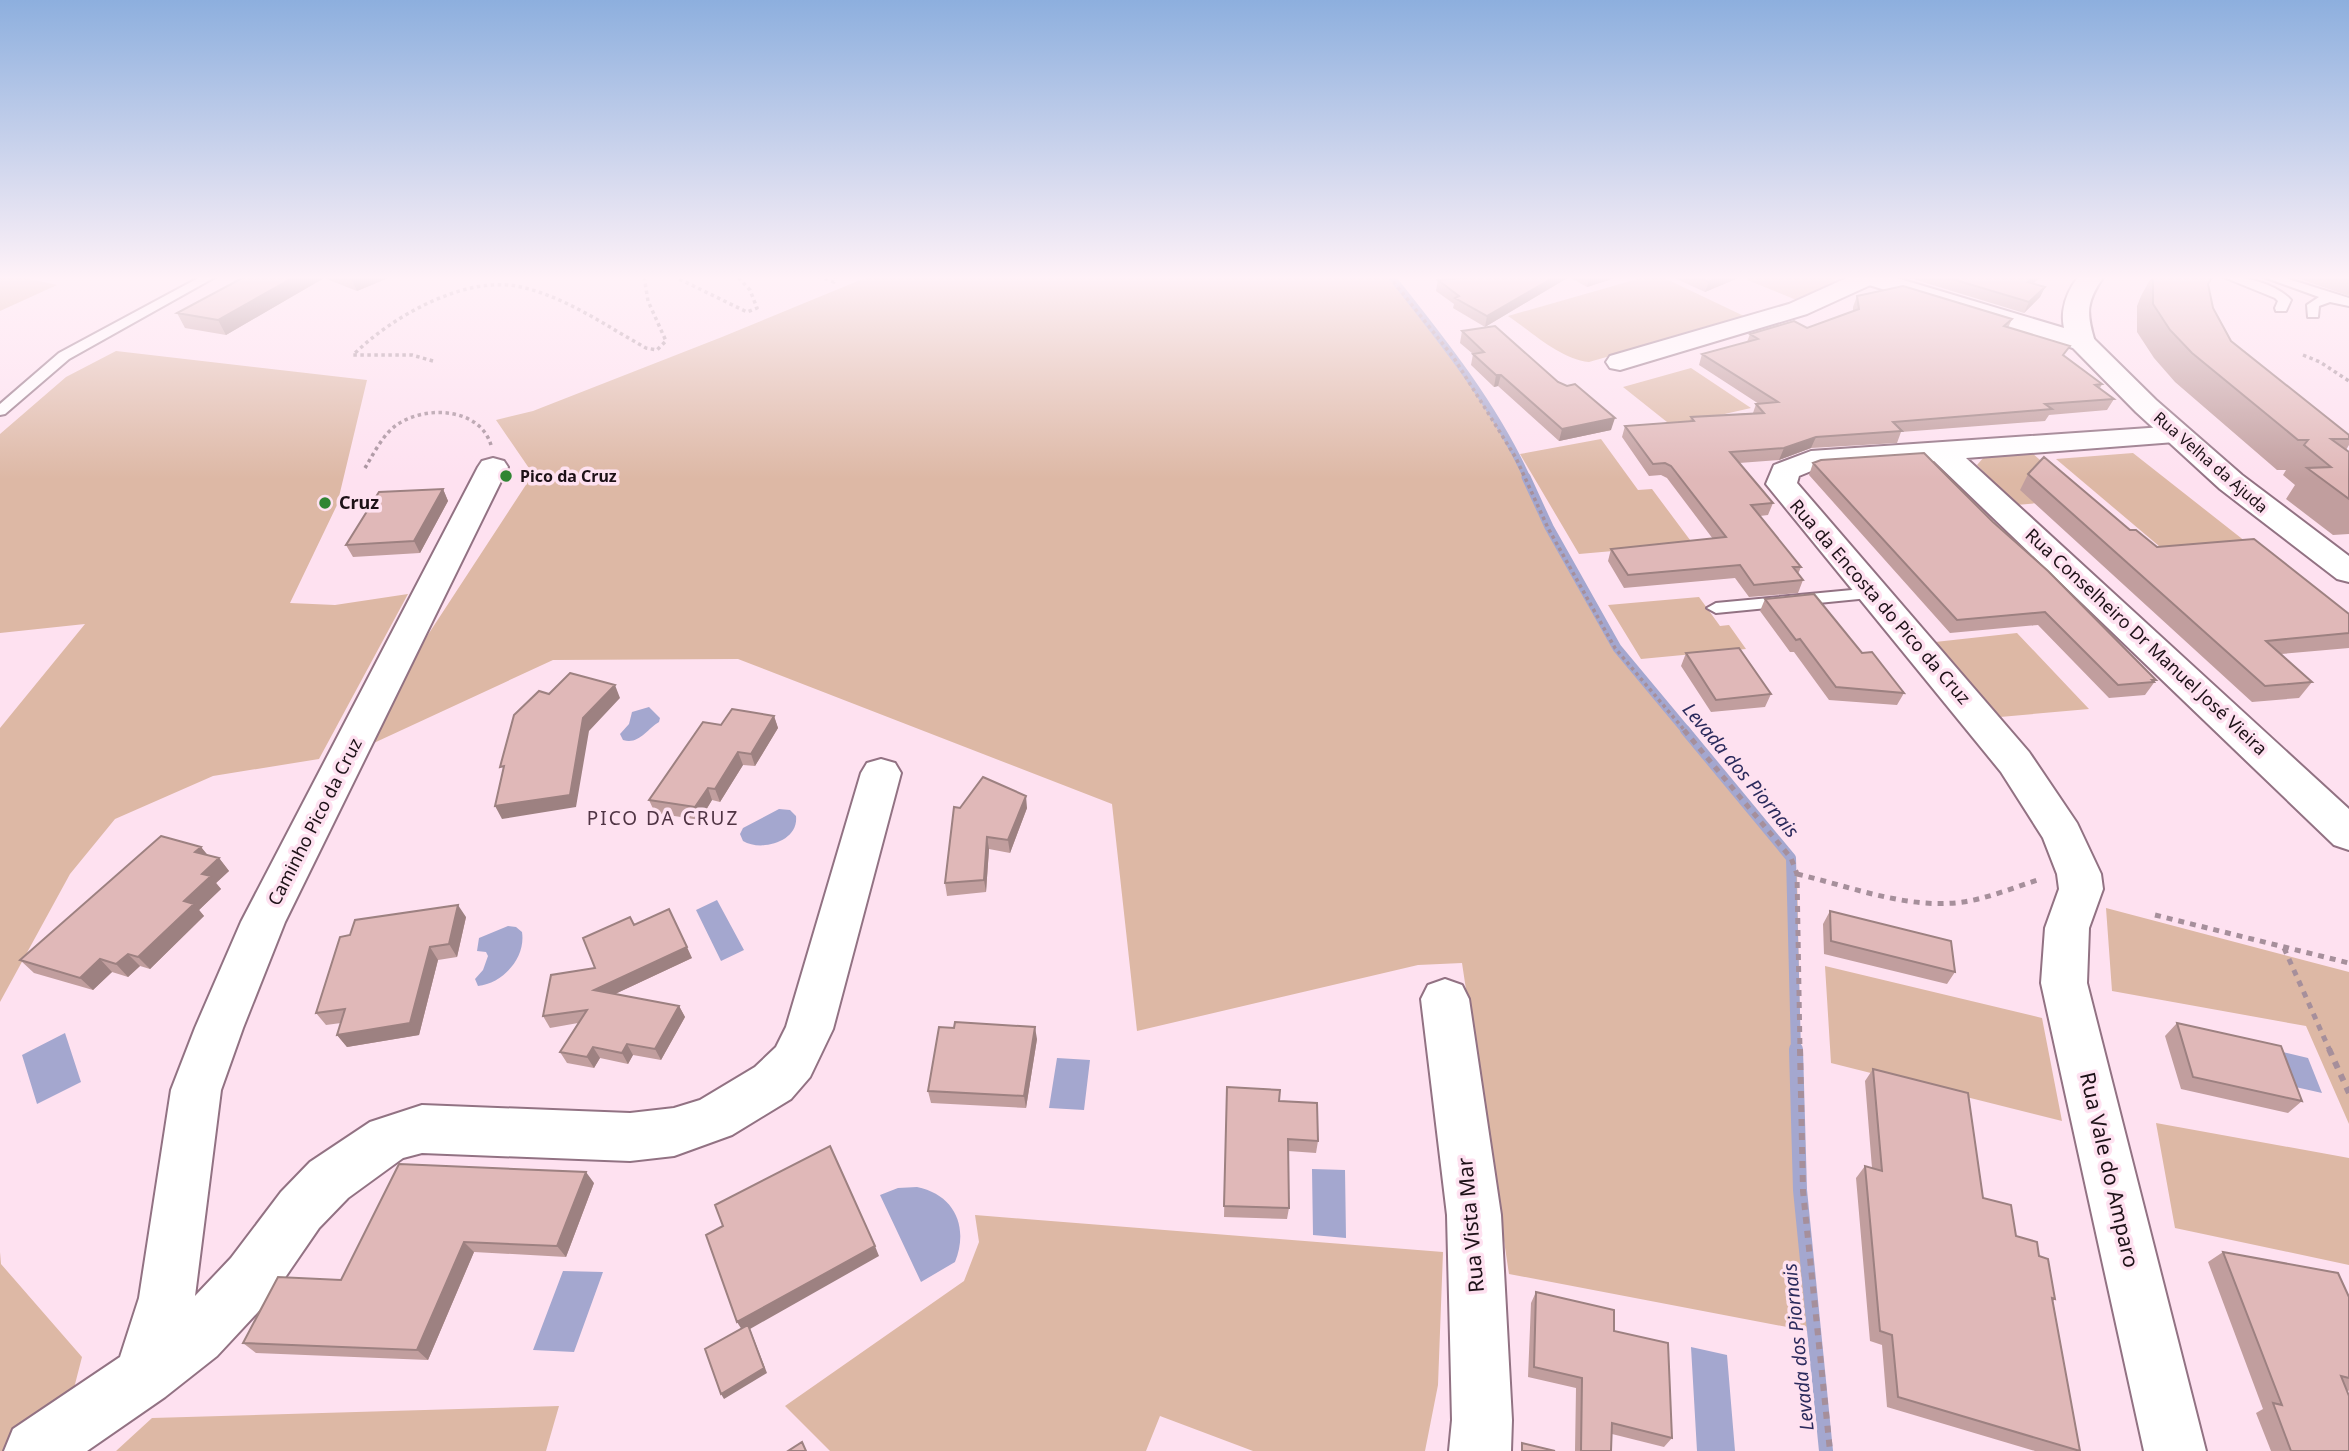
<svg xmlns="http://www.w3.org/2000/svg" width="2349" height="1451" viewBox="0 0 2349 1451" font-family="'Noto Sans',sans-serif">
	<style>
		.green { fill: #ddb8a5 }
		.water { fill: #a4a7cf }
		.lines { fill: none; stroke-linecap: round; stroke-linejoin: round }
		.stream-far3 { stroke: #a4a7cf; stroke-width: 7 }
		.stream-far2 { stroke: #a4a7cf; stroke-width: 9 }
		.stream-far1 { stroke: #a4a7cf; stroke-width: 10 }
		.stream { stroke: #a4a7cf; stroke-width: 14 }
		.service-casing { stroke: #927283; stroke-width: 4 }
		.minor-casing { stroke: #927283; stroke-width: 4 }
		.tertiary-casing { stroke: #927283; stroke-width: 4 }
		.path-far2 { stroke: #a68f9b; stroke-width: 3.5; stroke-dasharray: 3.5 3.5; stroke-linecap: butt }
		.path-far1 { stroke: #a68f9b; stroke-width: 5; stroke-dasharray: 6 6; stroke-linecap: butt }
		.path { stroke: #a68f9b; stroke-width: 6; stroke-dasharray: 7 7; stroke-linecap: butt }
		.service { fill: #fff; fill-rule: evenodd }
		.minor { fill: #fff; fill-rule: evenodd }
		.tertiary { fill: #fff; fill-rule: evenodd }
		.wall { fill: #c19e9e }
		.shaded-wall { fill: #9d8181 }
		.building { fill: #e0b8b8; stroke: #9d8181; stroke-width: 2 }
		.poi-dot { fill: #308533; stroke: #fee1f0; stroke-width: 2.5 }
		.labels { text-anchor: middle; stroke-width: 7; stroke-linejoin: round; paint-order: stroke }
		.far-street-label { font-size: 16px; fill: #1d1117; stroke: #fee1f0 }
		.far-poi-label { font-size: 16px; font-weight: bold; fill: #1d1117; stroke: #fee1f0; text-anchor: start }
		.poi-label { font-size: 18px; font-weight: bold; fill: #1d1117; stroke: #fee1f0; text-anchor: start }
		.street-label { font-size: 18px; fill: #1d1117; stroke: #fee1f0 }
		.water-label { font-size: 19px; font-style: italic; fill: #2c2b5d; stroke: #fee1f0 }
		.neighbourhood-label { font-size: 19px; letter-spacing: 2px; fill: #503444; stroke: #fee1f0 }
		.near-street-label { font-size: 21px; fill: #1d1117; stroke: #fee1f0 }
	</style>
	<rect width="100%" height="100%" fill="#fee1f0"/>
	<path class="green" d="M 0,276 L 16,276 L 57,285 L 0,311 Z
		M 870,276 L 1389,276 L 1454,358 L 1516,458 L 1548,528 L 1615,648 L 1791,858 L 1797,874 L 1803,1191 L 1818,1333 L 1509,1274 L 1462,963 L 1418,965 L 1137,1031 L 1112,804 L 738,659 L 553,660 L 350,754 L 533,474 L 496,420 L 533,411 L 722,337 Z
		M 1648,276 L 1660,276 L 1746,317 L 1589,362 C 1560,359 1532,332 1508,316 Z
		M 1755,276 L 1831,276 L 1836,282 L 1833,285 L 1799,301 L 1745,279 Z
		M 116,351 L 367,380 L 337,505 L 290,603 L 335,605 L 408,594 L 319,759 L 213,776 L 115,819 L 70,874 L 0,1002 L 0,728 L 85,624 L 0,633 L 0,434 L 66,377 Z
		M 1691,368 L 1751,408 L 1672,426 L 1623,387 Z
		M 1601,439 L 1638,490 L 1652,489 L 1693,544 L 1579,554 L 1520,454 Z
		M 2032,453 L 2085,499 L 2016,505 L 1977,465 L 1984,457 Z
		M 2133,453 L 2255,549 L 2172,557 L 2056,459 Z
		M 1699,597 L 1720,626 L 1729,625 L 1746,649 L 1641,659 L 1608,605 Z
		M 2017,633 L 2089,709 L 2000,717 L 1935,642 Z
		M 2106,908 L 2349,972 L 2349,1124 L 2306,1026 L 2112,991 Z
		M 1825,966 L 2042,1018 L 2062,1121 L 1831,1063 Z
		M 2156,1123 L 2349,1158 L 2349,1265 L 2175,1228 Z
		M 975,1215 L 1443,1252 L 1438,1385 L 1425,1451 L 1253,1451 L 1160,1416 L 1146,1451 L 830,1451 L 785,1406 L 964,1281 L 979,1242 Z
		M 0,1252 L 1,1264 L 82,1357 L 73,1392 L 5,1451 L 0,1451 Z
		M 559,1406 L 546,1451 L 116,1451 L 152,1418 Z"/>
	<path class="water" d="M 649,707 L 660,718 L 659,722 C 647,729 639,745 623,740 L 620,734 L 629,724 L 632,712 Z
		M 779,809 L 790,810 L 796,816 C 799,842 761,852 743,841 L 740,834 L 743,828 Z
		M 717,900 L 744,950 L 721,961 L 696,910 Z
		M 508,926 L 516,927 L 522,932 C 526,958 503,983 478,986 L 475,979 L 483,970 L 488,956 L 486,952 L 477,951 L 479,938 Z
		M 65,1033 L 81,1082 L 37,1104 L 22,1055 Z
		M 2278,1051 L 2308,1058 L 2322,1093 L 2291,1086 Z
		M 1057,1058 L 1090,1060 L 1084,1110 L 1049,1108 Z
		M 1312,1169 L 1345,1170 L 1346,1238 L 1313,1235 Z
		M 917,1187 C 955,1195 969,1227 955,1262 L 921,1282 L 880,1195 L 898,1188 Z
		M 563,1271 L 603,1272 L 574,1352 L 533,1350 Z
		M 1691,1347 L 1727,1355 L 1735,1451 L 1697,1451 Z"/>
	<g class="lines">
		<path class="stream-far3" d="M 1391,276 C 1441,339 1494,405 1527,478"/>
		<path class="stream-far2" d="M 1526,477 L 1549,527 L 1617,648 L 1687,732"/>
		<path class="stream-far1" d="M 1685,730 L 1791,858 L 1796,1051"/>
		<path class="stream" d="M 1796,1049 L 1800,1190 L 1826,1451"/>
		<g class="service-casing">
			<path id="service" d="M 202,276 L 217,276 L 69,359 L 5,414 L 0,415 L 0,404 L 59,353 Z
				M 2221,276 C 2242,275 2277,284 2291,300 L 2286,311 L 2276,311 L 2275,308 L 2278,301 L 2275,298 Z
				M 2261,276 L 2279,276 L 2349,298 L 2349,306 L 2330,302 L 2319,306 L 2318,317 L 2308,317 L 2307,305 L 2319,297 Z
				M 1873,588 L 1882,593 L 1879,597 L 1716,613 L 1707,608 L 1716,603 Z"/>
		</g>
		<g class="minor-casing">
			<path id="minor" d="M 1851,276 L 1880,277 L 1877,282 L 1807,314 L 1620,370 L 1610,368 L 1606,362 L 1610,356 L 1789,304 Z
				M 2079,276 L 2104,276 C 2086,302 2086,312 2095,342 L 2091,348 L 2082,350 L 2073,348 C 2056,324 2062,297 2079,276 Z
				M 2178,426 L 2188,429 L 2193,435 L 2188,441 L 1966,458 L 2349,809 L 2349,850 L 2334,845 L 1934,461 L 1816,469 L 1799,476 L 1797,483 L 2029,752 L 2077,823 L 2101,874 L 2103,889 L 2089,928 L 2087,983 L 2206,1451 L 2144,1451 L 2041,983 L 2045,928 L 2059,889 L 2057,874 L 2043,838 L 2001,772 L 1766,484 L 1774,465 L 1811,451 Z
				M 493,458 L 504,461 L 508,467 L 285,922 L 243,1028 L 221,1090 L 195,1296 L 231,1258 L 281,1192 L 310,1162 L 370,1122 L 422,1105 L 630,1113 L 674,1108 L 700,1100 L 755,1067 L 776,1047 L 786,1027 L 861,773 L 867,763 L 881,759 L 895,763 L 901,773 L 833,1029 L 810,1077 L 791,1099 L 732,1135 L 674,1156 L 630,1161 L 422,1153 L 403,1158 L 348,1198 L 319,1228 L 271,1298 L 217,1356 L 165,1397 L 87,1451 L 4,1451 L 13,1429 L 120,1357 L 139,1298 L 171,1090 L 195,1028 L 241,922 L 478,467 L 482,461 Z
				M 1445,979 L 1462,985 L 1469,999 L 1501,1215 L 1512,1420 L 1511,1451 L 1449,1451 L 1452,1420 L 1447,1215 L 1421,999 L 1428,985 Z"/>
		</g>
		<g class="tertiary-casing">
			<path id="tertiary" d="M 1853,276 L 1890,276 L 2091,336 L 2156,400 L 2242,475 L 2349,556 L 2349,582 L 2337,579 L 2220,489 L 2136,412 L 2073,348 L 1856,281 Z"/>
		</g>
		<path class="path-far2" d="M 673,276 L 747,312 L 757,308 L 750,290 L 737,276
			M 818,276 L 834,282 L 836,276
			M 1389,276 L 1454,358 L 1516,458 L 1548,528 L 1615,648 L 1686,732
			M 2303,355 L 2320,362 L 2349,381
			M 433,361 L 412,355 L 353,355 C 391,317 466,274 521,287 C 566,297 606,326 646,348 L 657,350 L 666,341 L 648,301 L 644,276
			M 365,468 C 374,453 383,434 398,424 C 427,405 480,408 491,445"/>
		<path class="path-far1" d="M 1684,730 L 1791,858 L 1797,874 L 1800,1051
			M 1797,874 C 1849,886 1908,910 1963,902 C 1989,898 2015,887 2041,879
			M 2155,915 L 2349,963
			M 2284,948 L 2330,1051"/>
		<path class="path" d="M 1800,1049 L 1803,1191 L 1830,1451
			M 2329,1049 L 2349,1093"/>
		<use href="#service" class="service"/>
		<use href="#minor" class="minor"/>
		<use href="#tertiary" class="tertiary"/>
	</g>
	<path class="wall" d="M 246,276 L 393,276 L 357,291 L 324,278 L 226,335 L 185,328 L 177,313 Z
		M 1481,276 L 1621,276 L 1587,287 L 1569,277 L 1485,327 L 1453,308 L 1454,304 L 1436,291 L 1438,280 Z
		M 1670,276 L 1743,276 L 1705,292 Z
		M 1903,276 L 2042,276 L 2033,283 L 2045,287 L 2040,297 L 2024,313 Z
		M 2152,276 L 2213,276 L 2208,284 L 2213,308 L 2231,341 L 2349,435 L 2349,445 L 2346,450 L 2349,452 L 2349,534 L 2333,535 L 2286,499 L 2295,485 L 2283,475 L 2286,470 L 2277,470 L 2175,382 L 2154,358 L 2137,332 L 2137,306 L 2141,296 Z
		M 2291,276 L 2349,276 L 2349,296 Z
		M 1857,296 L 2012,319 L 2008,328 L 2065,356 L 2102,384 L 2100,388 L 2114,399 L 2107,410 L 2049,415 L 2045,421 L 1901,432 L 1897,443 L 1811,448 L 1779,460 L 1739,463 L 1773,503 L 1768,515 L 1760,516 L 1801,567 L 1798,574 L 1803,580 L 1798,593 L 1749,597 L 1735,578 L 1624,588 L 1608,561 L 1611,549 L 1713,539 L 1667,478 L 1661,475 L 1649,476 L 1622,437 L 1625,426 L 1690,422 L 1691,417 L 1753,413 L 1756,404 L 1759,404 L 1699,365 L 1702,354 L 1747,342 L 1750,334 L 1807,328 L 1853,311 L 1853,307 Z
		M 1462,331 L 1611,430 L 1559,441 L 1498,386 L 1494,387 L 1471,365 L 1473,354 L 1460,343 Z
		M 1813,463 L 1993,522 L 2156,680 L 2145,695 L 2109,698 L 2038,625 L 1950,633 L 1809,475 Z
		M 2028,474 L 2130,530 L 2157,547 L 2349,614 L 2349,648 L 2281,654 L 2312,682 L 2299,698 L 2252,702 L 2020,490 Z
		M 443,489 L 448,501 L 420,553 L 353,557 L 346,545 Z
		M 1765,599 L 1862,653 L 1904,693 L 1897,705 L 1829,700 L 1794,652 L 1790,652 L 1760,611 Z
		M 1686,653 L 1771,694 L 1765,707 L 1711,712 L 1681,666 Z
		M 774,716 L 778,728 L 755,766 L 743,765 L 720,802 L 712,800 L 700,820 L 655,813 L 649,800 L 721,725 Z
		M 960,808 L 1027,808 L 1010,853 L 989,849 L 986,892 L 947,896 L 945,883 Z
		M 201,847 L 207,855 L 219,858 L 229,871 L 216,883 L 221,889 L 199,910 L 204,916 L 150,969 L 140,966 L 128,977 L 112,972 L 93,990 L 34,973 L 20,960 Z
		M 1830,911 L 1955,972 L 1947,984 L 1824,954 L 1823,924 Z
		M 466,917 L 457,957 L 438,960 L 419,1035 L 347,1047 L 337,1035 L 341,1023 L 326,1025 L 316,1013 L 350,935 Z
		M 630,917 L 634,925 L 692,958 L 615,994 L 679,1006 L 685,1017 L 661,1060 L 633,1055 L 628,1064 L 600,1058 L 594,1068 L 567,1063 L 560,1052 L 578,1023 L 550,1028 L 543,1016 L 595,968 Z
		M 2177,1023 L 2302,1101 L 2288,1113 L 2181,1089 L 2165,1036 Z
		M 1037,1039 L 1026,1108 L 931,1103 L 928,1091 Z
		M 1873,1069 L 2016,1236 L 2039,1256 L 2055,1299 L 2053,1301 L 2080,1451 L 2035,1451 L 1887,1407 L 1882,1345 L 1870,1341 L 1856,1178 L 1865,1166 L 1872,1168 L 1865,1081 Z
		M 1227,1087 L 1279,1101 L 1318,1141 L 1316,1153 L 1288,1151 L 1289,1208 L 1287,1219 L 1224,1217 Z
		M 594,1183 L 566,1257 L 474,1252 L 428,1360 L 256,1353 L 243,1343 L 341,1280 Z
		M 2223,1252 L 2349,1297 L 2349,1391 L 2347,1390 L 2349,1451 L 2271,1451 L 2256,1413 L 2263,1409 L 2208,1262 Z
		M 1536,1292 L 1614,1331 L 1672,1438 L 1664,1447 L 1612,1434 L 1611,1451 L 1575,1451 L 1576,1388 L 1528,1377 L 1531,1303 Z"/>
	<path class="shaded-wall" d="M 296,276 L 323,276 L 324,278 L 226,335 L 218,320 Z
		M 350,276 L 393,276 L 357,291 Z
		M 1556,276 L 1570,276 L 1569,277 L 1485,327 L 1487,316 Z
		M 1590,276 L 1621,276 L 1587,287 Z
		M 1722,276 L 1743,276 L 1705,292 L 1709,282 Z
		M 2035,276 L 2042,276 L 2023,292 L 2028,282 Z
		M 2045,287 L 2040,297 L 2024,313 L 2029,302 Z
		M 1496,375 L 1501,375 L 1498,386 L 1494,387 Z
		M 1615,418 L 1611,430 L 1559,441 L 1562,429 Z
		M 1816,437 L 1811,448 L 1779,460 L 1784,448 Z
		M 443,489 L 448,501 L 420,553 L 414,541 Z
		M 615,685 L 620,698 L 589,731 L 576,807 L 502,819 L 495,806 Z
		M 774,716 L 778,728 L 755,766 L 751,754 Z
		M 738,752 L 743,765 L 720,802 L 715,789 Z
		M 708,788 L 712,800 L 700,820 L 695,807 Z
		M 1026,796 L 1027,808 L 1010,853 L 1008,840 Z
		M 987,837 L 989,849 L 986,892 L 984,880 Z
		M 201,847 L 211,859 L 195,852 Z
		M 219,858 L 229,871 L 216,883 L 221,889 L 199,910 L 204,916 L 150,969 L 138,957 L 184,901 L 202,874 Z
		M 458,905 L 466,917 L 457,957 L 449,944 Z
		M 430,947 L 438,960 L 419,1035 L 347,1047 L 337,1035 Z
		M 687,947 L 692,958 L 600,1001 L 594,990 Z
		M 128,954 L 140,966 L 128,977 L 116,964 Z
		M 100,959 L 112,972 L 93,990 L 80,978 Z
		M 679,1006 L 685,1017 L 661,1060 L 655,1049 Z
		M 1035,1027 L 1037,1039 L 1026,1108 L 1024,1096 Z
		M 627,1044 L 633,1055 L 628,1064 L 622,1053 Z
		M 593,1047 L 600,1058 L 594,1068 L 587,1057 Z
		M 586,1172 L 594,1183 L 566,1257 L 557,1246 Z
		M 464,1242 L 474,1252 L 428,1360 L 417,1350 Z
		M 875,1246 L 879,1256 L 750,1329 L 767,1373 L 724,1399 L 721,1394 L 744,1333 L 737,1322 Z"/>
	<path class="building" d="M 246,276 L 296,276 L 218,320 L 177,313 Z
		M 1481,276 L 1556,276 L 1487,316 L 1455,298 L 1459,296 L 1438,280 Z
		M 1696,276 L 1722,276 L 1709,282 Z
		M 1942,276 L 2035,276 L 2028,282 L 2045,287 L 2029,302 Z
		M 2153,276 L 2213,276 L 2208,284 L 2213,308 L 2231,341 L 2349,435 L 2349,439 L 2331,439 L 2349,452 L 2349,499 L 2307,468 L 2331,467 L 2304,445 L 2308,440 L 2298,440 L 2192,353 L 2170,330 L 2153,304 Z
		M 1903,286 L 2012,319 L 2004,326 L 2070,346 L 2063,355 L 2102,384 L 2095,385 L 2114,399 L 2045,404 L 2052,409 L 1893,422 L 1902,431 L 1816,437 L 1784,448 L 1730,452 L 1773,503 L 1751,505 L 1801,567 L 1793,567 L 1803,580 L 1754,585 L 1740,565 L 1628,575 L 1611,549 L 1726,537 L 1671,466 L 1665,463 L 1653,464 L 1625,426 L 1694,421 L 1691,417 L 1764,413 L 1756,404 L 1778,402 L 1702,354 L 1758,339 L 1750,334 L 1794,321 L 1807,328 L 1859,309 L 1857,296 Z
		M 1495,326 L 1558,382 L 1567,386 L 1575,384 L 1615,418 L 1562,429 L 1501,375 L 1496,375 L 1473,354 L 1484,352 L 1462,331 Z
		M 1924,453 L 1993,522 L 2048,571 L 2156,680 L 2152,680 L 2154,682 L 2118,685 L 2045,612 L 1957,620 L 1813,463 L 1821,460 Z
		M 2044,457 L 2130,530 L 2136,530 L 2157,547 L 2254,539 L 2349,614 L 2349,633 L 2266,641 L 2312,682 L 2265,686 L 2028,474 Z
		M 443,489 L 414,541 L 346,545 L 379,492 Z
		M 1814,594 L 1862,653 L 1872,652 L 1904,693 L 1836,687 L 1800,639 L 1796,640 L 1765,599 Z
		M 1739,648 L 1771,694 L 1716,700 L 1686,653 Z
		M 570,673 L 615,685 L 583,718 L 570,795 L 495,806 L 504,766 L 500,767 L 514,715 L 539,691 L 549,694 Z
		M 732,709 L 774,716 L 751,754 L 738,752 L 715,789 L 708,788 L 695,807 L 649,800 L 703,722 L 721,725 Z
		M 983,777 L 1026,796 L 1008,840 L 987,837 L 984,880 L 945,883 L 954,807 L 960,808 Z
		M 161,836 L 201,847 L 195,852 L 219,858 L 202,874 L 211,876 L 184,901 L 194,904 L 138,957 L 128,954 L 116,964 L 100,959 L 80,978 L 20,960 Z
		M 458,905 L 449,944 L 430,947 L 410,1023 L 337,1035 L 345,1009 L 316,1013 L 340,937 L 350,935 L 355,920 Z
		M 669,909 L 687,947 L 594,990 L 679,1006 L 655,1049 L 627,1044 L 622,1053 L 593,1047 L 587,1057 L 560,1052 L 587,1010 L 543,1016 L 551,975 L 595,968 L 583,938 L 630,917 L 634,925 Z
		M 1830,911 L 1951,941 L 1955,972 L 1831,941 Z
		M 955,1022 L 1035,1027 L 1024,1096 L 928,1091 L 939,1027 L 954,1028 Z
		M 2177,1023 L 2281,1046 L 2302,1101 L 2193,1077 Z
		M 1873,1069 L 1968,1093 L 1983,1198 L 2011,1205 L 2016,1236 L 2037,1242 L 2039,1256 L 2048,1259 L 2055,1299 L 2052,1298 L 2080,1451 L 1898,1397 L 1892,1335 L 1880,1331 L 1865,1166 L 1882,1171 Z
		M 1227,1087 L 1280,1090 L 1279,1101 L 1317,1103 L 1318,1141 L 1288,1139 L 1289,1208 L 1224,1206 Z
		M 830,1146 L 875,1246 L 737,1322 L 706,1235 L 723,1226 L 715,1205 Z
		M 399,1164 L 586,1172 L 557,1246 L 464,1242 L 417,1350 L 243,1343 L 278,1277 L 341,1280 Z
		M 2223,1252 L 2338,1273 L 2349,1297 L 2349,1378 L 2341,1376 L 2349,1396 L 2349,1451 L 2291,1451 L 2273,1403 L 2282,1405 Z
		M 1536,1292 L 1614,1310 L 1614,1331 L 1668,1343 L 1672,1438 L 1612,1423 L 1611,1451 L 1581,1451 L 1582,1378 L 1534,1367 Z
		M 748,1325 L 764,1368 L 721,1394 L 705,1349 Z
		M 802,1442 L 806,1451 L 788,1451 Z
		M 1522,1443 L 1555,1451 L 1522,1451 Z"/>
	<linearGradient id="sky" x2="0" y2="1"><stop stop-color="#8dafde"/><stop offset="0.58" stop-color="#fff2f8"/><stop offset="1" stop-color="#fff2f8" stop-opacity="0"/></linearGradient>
	<rect width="2349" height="479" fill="url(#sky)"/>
	<g class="poi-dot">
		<circle cx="506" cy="476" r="7"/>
		<circle cx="325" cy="503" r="7"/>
	</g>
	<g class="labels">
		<g class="far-street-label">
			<text transform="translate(2211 462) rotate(41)" y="6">Rua Velha da Ajuda</text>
		</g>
		<g class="far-poi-label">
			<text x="520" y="482">Pico da Cruz</text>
		</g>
		<g class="poi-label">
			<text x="339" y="509">Cruz</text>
		</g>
		<g class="street-label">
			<text transform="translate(1880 602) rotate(49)" y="6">Rua da Encosta do Pico da Cruz</text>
			<text transform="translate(2146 642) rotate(43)" y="6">Rua Conselheiro Dr Manuel José Vieira</text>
			<text transform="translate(315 822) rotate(-63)" y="6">Caminho Pico da Cruz</text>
		</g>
		<g class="water-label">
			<text transform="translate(1741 770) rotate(50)" y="7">Levada dos Piornais</text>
			<text transform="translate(1798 1347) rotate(-96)" y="7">Levada dos Piornais</text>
		</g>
		<g class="neighbourhood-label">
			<text x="663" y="825">PICO DA CRUZ</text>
		</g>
		<g class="near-street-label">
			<text transform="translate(2109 1170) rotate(77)" y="7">Rua Vale do Amparo</text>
			<text transform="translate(1471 1225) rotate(-95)" y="7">Rua Vista Mar</text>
		</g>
	</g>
</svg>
